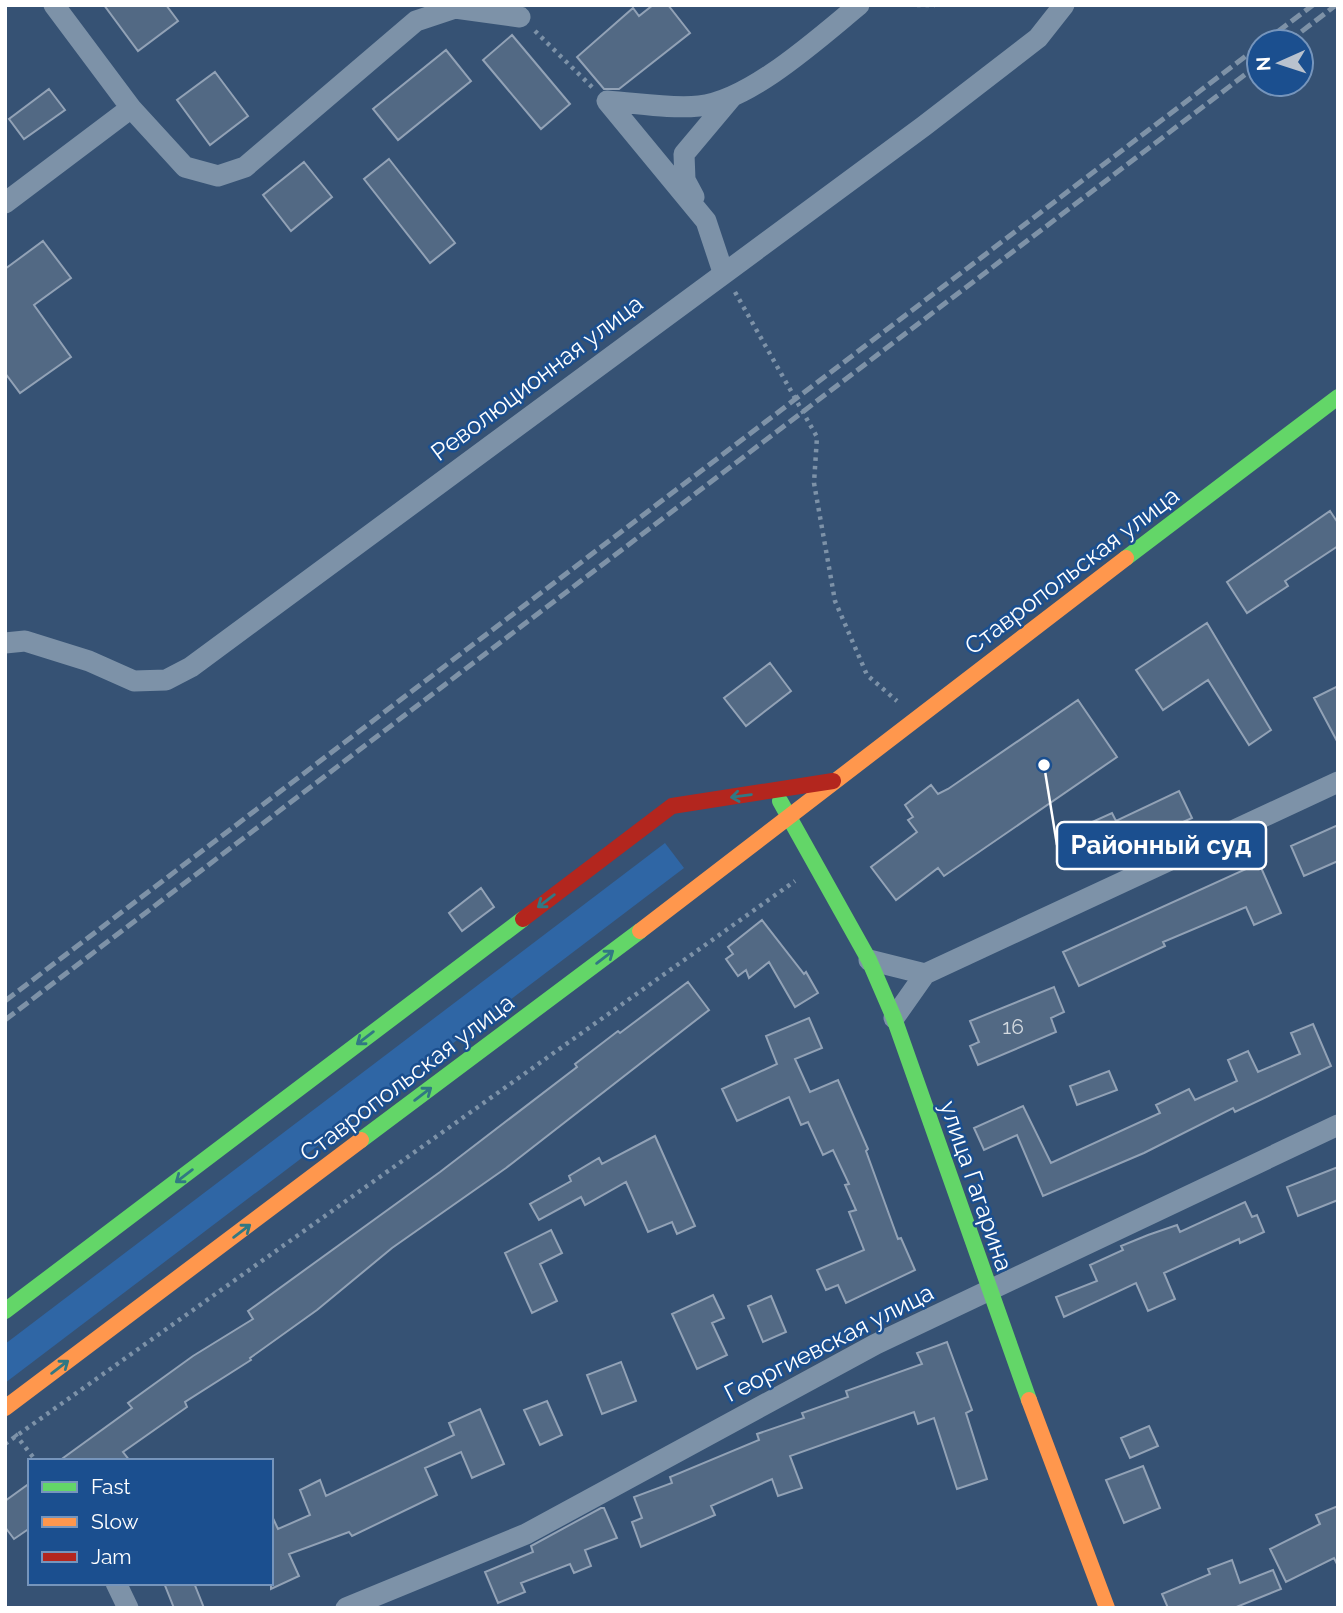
<svg xmlns="http://www.w3.org/2000/svg" width="1343" height="1613" viewBox="0 0 1343 1613" font-family="Raleway,sans-serif">
	<style>
		.green { fill: #2f66a5 }
		.building { fill: #526984; stroke: #92a2b6; stroke-width: 2 }
		.lines { fill: none; stroke-linecap: round; stroke-linejoin: round }
		.path { stroke: #7d92a8; stroke-width: 4.5; stroke-dasharray: 3.5 5; stroke-linecap: butt }
		.street { stroke: #7d92a8; stroke-width: 21 }
		.fast { stroke: #63d668; stroke-width: 16 }
		.slow { stroke: #ff974d; stroke-width: 16 }
		.jam { stroke: #b3261e; stroke-width: 16 }
		.rail { stroke: #7e92a7; stroke-width: 5; stroke-dasharray: 12 5; stroke-linecap: butt }
		.oneway { stroke: #317883 }
		.labels { text-anchor: middle; stroke-width: 5; stroke-linejoin: round; paint-order: stroke }
		.number-label { font-size: 21px; fill: #d4dae0 }
		.street-label { font-size: 24px; fill: #fff; stroke: #1b4f8f }
		.leader { fill: none; stroke: #fff; stroke-width: 2.5 }
		.callout-dot { fill: #fff; stroke: #1b4f8f; stroke-width: 2.5 }
		.callout { fill: #1b4f8f; stroke: #fff; stroke-width: 2.5 }
		.callout-label { font-size: 26px; text-anchor: middle; font-weight: bold; fill: #fff }
	</style>
	<rect width="100%" height="100%" fill="#365274"/>
	<path class="green" d="M 665,843 L 684,868 L 5,1383 L 5,1344 Z"/>
	<path class="building" d="M 104,5 L 166,5 L 178,21 L 138,51 Z
		M 653,5 L 668,5 L 690,33 L 619,89 L 604,89 L 577,57 L 633,8 L 639,16 Z
		M 512,35 L 570,104 L 541,129 L 483,60 Z
		M 446,50 L 471,81 L 398,140 L 373,109 Z
		M 215,72 L 248,116 L 210,145 L 177,100 Z
		M 49,89 L 65,110 L 24,139 L 9,119 Z
		M 389,159 L 455,243 L 430,263 L 364,179 Z
		M 304,162 L 332,197 L 291,231 L 263,195 Z
		M 43,241 L 71,278 L 34,305 L 71,357 L 20,393 L 5,373 L 5,269 Z
		M 1330,511 L 1338,523 L 1338,546 L 1285,581 L 1288,586 L 1247,613 L 1227,582 Z
		M 1207,623 L 1271,730 L 1249,745 L 1208,680 L 1163,710 L 1136,670 Z
		M 770,663 L 791,691 L 746,726 L 724,698 Z
		M 1338,686 L 1338,743 L 1314,698 Z
		M 1078,700 L 1117,757 L 944,876 L 938,868 L 896,900 L 871,867 L 917,832 L 908,820 L 913,817 L 905,805 L 931,785 L 938,794 L 948,789 Z
		M 1179,791 L 1192,818 L 1096,861 L 1081,827 L 1112,813 L 1116,821 Z
		M 1338,825 L 1338,861 L 1304,876 L 1291,846 Z
		M 1259,863 L 1281,913 L 1254,925 L 1246,907 L 1163,942 L 1165,946 L 1079,986 L 1063,952 Z
		M 481,888 L 494,907 L 462,931 L 449,913 Z
		M 762,920 L 804,974 L 806,972 L 818,993 L 795,1007 L 769,962 L 749,978 L 746,970 L 738,976 L 726,959 L 733,954 L 728,947 Z
		M 688,982 L 709,1010 L 506,1168 L 392,1248 L 317,1310 L 250,1358 L 251,1360 L 185,1402 L 187,1407 L 123,1452 L 130,1461 L 59,1461 L 132,1408 L 128,1403 L 193,1356 L 253,1319 L 248,1311 L 440,1172 L 577,1067 L 575,1064 L 618,1031 L 620,1033 Z
		M 1054,987 L 1064,1012 L 1051,1018 L 1056,1032 L 978,1065 L 970,1046 L 979,1042 L 970,1021 Z
		M 809,1018 L 822,1048 L 795,1059 L 810,1092 L 838,1080 L 868,1149 L 866,1151 L 898,1239 L 901,1238 L 915,1270 L 846,1303 L 838,1285 L 826,1290 L 817,1270 L 864,1250 L 849,1212 L 856,1210 L 845,1185 L 849,1184 L 833,1150 L 823,1155 L 808,1122 L 801,1125 L 789,1097 L 737,1121 L 722,1089 L 777,1064 L 766,1036 Z
		M 1313,1024 L 1331,1066 L 1235,1112 L 1233,1108 L 1144,1153 L 1043,1196 L 1017,1135 L 984,1150 L 974,1128 L 1023,1106 L 1051,1163 L 1160,1113 L 1156,1105 L 1189,1089 L 1195,1100 L 1237,1081 L 1228,1060 L 1248,1051 L 1258,1072 L 1300,1054 L 1291,1033 Z
		M 1109,1071 L 1117,1090 L 1077,1105 L 1070,1086 Z
		M 655,1136 L 695,1226 L 677,1234 L 672,1222 L 648,1232 L 626,1182 L 585,1205 L 581,1197 L 539,1220 L 530,1204 L 571,1181 L 569,1176 L 599,1158 L 602,1164 Z
		M 1338,1167 L 1338,1200 L 1298,1216 L 1287,1187 Z
		M 1245,1202 L 1252,1217 L 1257,1215 L 1264,1232 L 1240,1243 L 1239,1239 L 1164,1273 L 1175,1299 L 1148,1311 L 1136,1283 L 1064,1317 L 1056,1297 L 1097,1281 L 1090,1265 L 1123,1250 L 1121,1246 L 1148,1235 L 1177,1225 L 1180,1232 Z
		M 551,1230 L 562,1253 L 540,1264 L 557,1301 L 532,1313 L 505,1253 Z
		M 713,1295 L 724,1318 L 712,1323 L 727,1355 L 697,1369 L 672,1314 Z
		M 771,1296 L 786,1332 L 763,1342 L 748,1306 Z
		M 947,1342 L 972,1410 L 966,1413 L 987,1479 L 957,1489 L 934,1418 L 918,1424 L 914,1412 L 790,1456 L 802,1488 L 778,1496 L 772,1479 L 711,1506 L 715,1515 L 641,1547 L 632,1522 L 642,1518 L 634,1497 L 672,1483 L 670,1477 L 759,1440 L 757,1434 L 804,1418 L 802,1413 L 848,1397 L 846,1391 L 922,1364 L 917,1353 Z
		M 621,1362 L 636,1401 L 602,1414 L 587,1375 Z
		M 547,1401 L 562,1435 L 540,1445 L 524,1410 Z
		M 480,1409 L 504,1464 L 472,1478 L 461,1452 L 425,1468 L 437,1495 L 352,1536 L 349,1532 L 289,1554 L 299,1576 L 271,1589 L 271,1514 L 278,1529 L 310,1515 L 300,1490 L 320,1480 L 326,1496 L 454,1435 L 449,1423 Z
		M 1149,1426 L 1158,1446 L 1130,1458 L 1121,1438 Z
		M 1143,1466 L 1160,1508 L 1124,1523 L 1106,1480 Z
		M 30,1483 L 30,1528 L 14,1539 L 5,1527 L 5,1501 Z
		M 1338,1506 L 1338,1566 L 1334,1558 L 1286,1582 L 1270,1549 L 1320,1524 L 1316,1515 Z
		M 601,1508 L 604,1508 L 617,1538 L 585,1550 L 591,1566 L 574,1573 L 570,1564 L 521,1583 L 525,1592 L 498,1603 L 485,1572 L 533,1552 L 531,1546 Z
		M 1232,1560 L 1240,1583 L 1273,1570 L 1281,1589 L 1234,1608 L 1168,1608 L 1162,1594 L 1210,1574 L 1208,1569 Z
		M 164,1583 L 194,1583 L 204,1608 L 174,1608 Z"/>
	<g class="lines">
		<path class="path" d="M 917,5 L 935,5
			M 535,31 L 594,89
			M 735,292 L 817,437 L 814,483 L 835,601 L 867,675 L 897,701
			M 15,1434 L 36,1461
			M 5,1444 L 795,881"/>
		<path class="street" d="M 54,5 L 131,108
			M 694,197 L 685,180 L 684,154 L 731,98
			M 5,203 L 131,108 L 185,167 L 218,176 L 245,167 L 416,21 L 455,8 L 520,17
			M 723,272 L 706,221 L 607,101 C 637,103 670,109 699,106 C 750,101 820,37 859,5
			M 5,643 L 25,641 L 89,661 L 134,681 L 166,680 L 191,667 L 924,126 L 1038,38 L 1064,5
			M 869,960 L 925,974
			M 894,1018 L 925,974 L 1338,782
			M 116,1583 L 128,1608
			M 346,1608 L 526,1534 L 876,1344 L 1338,1125"/>
		<path class="fast" d="M 1126,558 L 1338,397
			M 780,801 L 869,960 L 894,1018 L 1029,1400
			M 361,1140 L 640,931
			M 5,1311 L 523,919"/>
		<path class="slow" d="M 640,931 L 1126,558
			M 1029,1400 L 1107,1608
			M 5,1408 L 361,1140"/>
		<path class="jam" d="M 523,919 L 672,806 L 833,781"/>
		<path class="rail" d="M 1264,42 L 1313,5
			M 1288,42 L 1336,5
			M 5,1001 L 1259,46
			M 5,1020 L 1259,64"/>
	</g>
	<defs><path id="oneway-shaft" d="M-6 0H5M1.5-3L5.5 0L1.5 3" fill="none" stroke-width="1.6" stroke-linecap="round" stroke-linejoin="round" transform="scale(1.75)"/></defs>
	<g class="oneway">
		<use href="#oneway-shaft" transform="translate(741 796) rotate(172)"/>
		<use href="#oneway-shaft" transform="translate(546 901) rotate(143)"/>
		<use href="#oneway-shaft" transform="translate(605 957) rotate(-37)"/>
		<use href="#oneway-shaft" transform="translate(365 1038) rotate(143)"/>
		<use href="#oneway-shaft" transform="translate(423 1094) rotate(-37)"/>
		<use href="#oneway-shaft" transform="translate(184 1176) rotate(143)"/>
		<use href="#oneway-shaft" transform="translate(242 1231) rotate(-37)"/>
		<use href="#oneway-shaft" transform="translate(60 1367) rotate(-37)"/>
	</g>
	<g class="labels">
		<g class="number-label">
			<text x="1013" y="1034">16</text>
		</g>
		<g class="street-label">
			<text transform="translate(537 378) rotate(-37)" y="8">Революционная улица</text>
			<text transform="translate(1072 571) rotate(-37)" y="8">Ставропольская улица</text>
			<text transform="translate(407 1078) rotate(-37)" y="8">Ставропольская улица</text>
			<text transform="translate(976 1186) rotate(71)" y="8">улица Гагарина</text>
			<text transform="translate(829 1343) rotate(-27)" y="8">Георгиевская улица</text>
		</g>
	</g>
	<path class="leader" d="M1044 765L1057 845"/>
	<circle class="callout-dot" cx="1044" cy="765" r="7"/>
	<rect class="callout" x="1057" y="822" width="209" height="47" rx="7"/>
	<g class="callout-label">
		<text x="1161" y="854">Районный суд</text>
	</g>
	<rect width="1343" height="1613" fill="none" stroke="#ffffff" stroke-width="14"/>
	<rect x="28" y="1459" width="245" height="126" fill="#1b4f8f" stroke="#7695bc" stroke-width="2"/>
	<rect x="42" y="1482" width="35" height="10" fill="#63d668" stroke="#7695bc" stroke-width="2"/>
	<text x="91" y="1494" font-size="21" fill="#ffffff">Fast</text>
	<rect x="42" y="1517" width="35" height="10" fill="#ff974d" stroke="#7695bc" stroke-width="2"/>
	<text x="91" y="1529" font-size="21" fill="#ffffff">Slow</text>
	<rect x="42" y="1552" width="35" height="10" fill="#b3261e" stroke="#7695bc" stroke-width="2"/>
	<text x="91" y="1564" font-size="21" fill="#ffffff">Jam</text>
	<g transform="translate(1280 63) rotate(267)"><circle r="33" fill="#1b4f8f" stroke="#7695bc" stroke-width="2"/>
	<path d="M0-5L12 26L0 18L-12 26Z" fill="#b9c2ce"/>
	<text y="-10" font-size="19" font-weight="bold" text-anchor="middle" fill="#ffffff">N</text>
	</g>
</svg>
